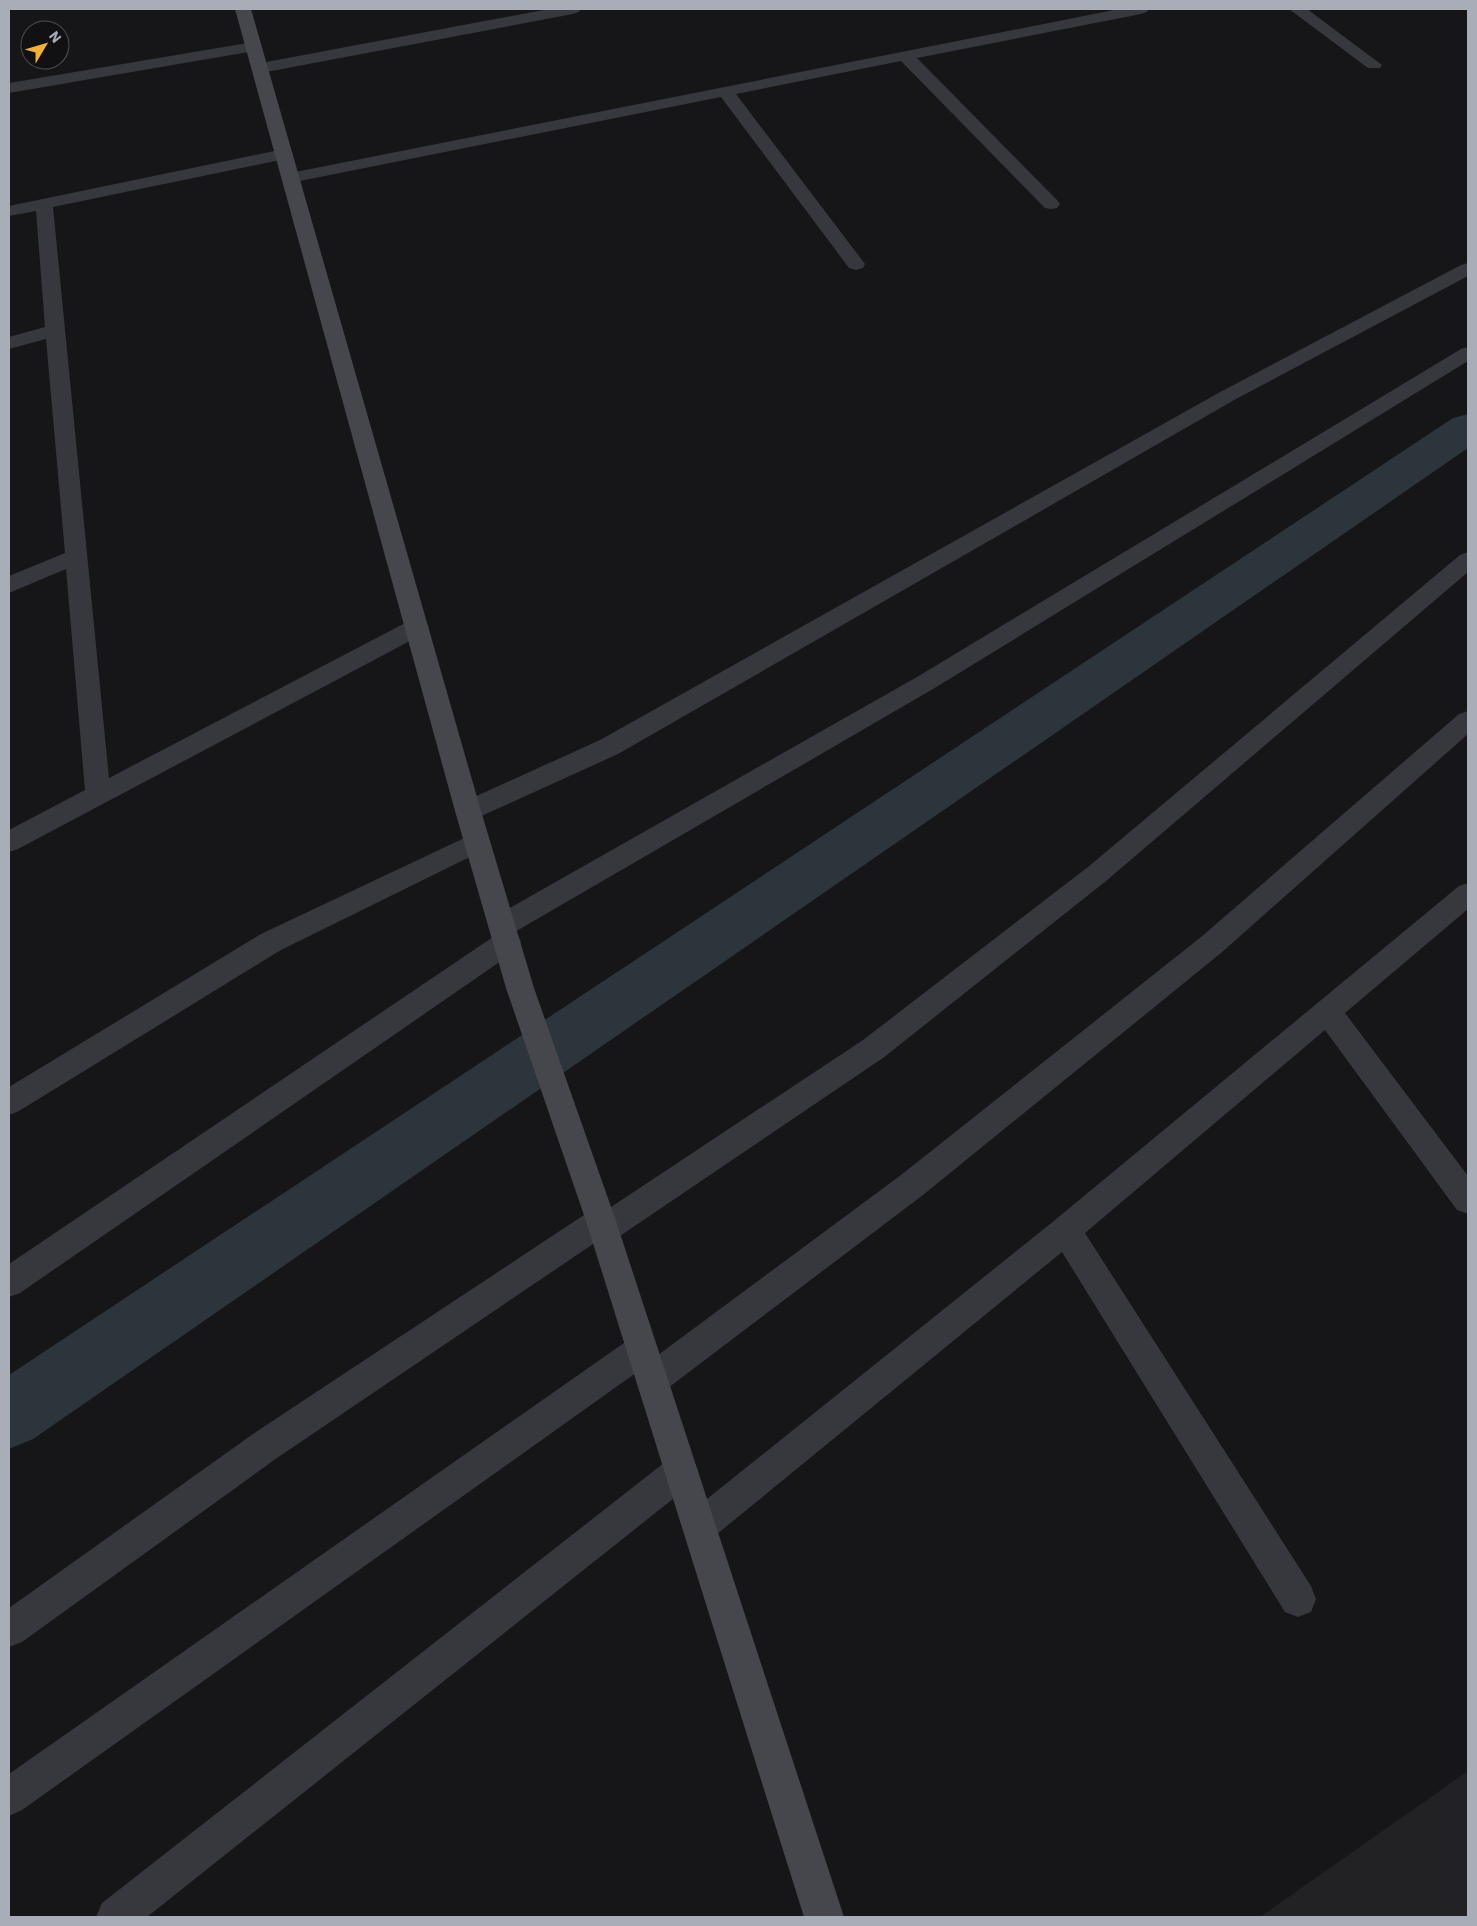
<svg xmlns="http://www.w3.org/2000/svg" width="1477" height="1926" viewBox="0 0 1477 1926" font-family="'IBM Plex Sans',sans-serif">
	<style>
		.built { fill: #222225 }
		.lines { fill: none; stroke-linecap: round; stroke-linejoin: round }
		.canal { fill: #2c353c; fill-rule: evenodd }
		.lane { fill: #37383d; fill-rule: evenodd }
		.street { fill: #37383d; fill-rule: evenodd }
		.secondary { fill: #45474d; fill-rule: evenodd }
	</style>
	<rect width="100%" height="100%" fill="#161618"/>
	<path class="built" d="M 1468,1771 L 1468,1917 L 1260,1917 Z"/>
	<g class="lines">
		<path class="canal" d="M 1468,414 L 1468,448 L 33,1439 L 9,1449 L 9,1375 L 1453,418 Z"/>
		<path class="lane" d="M 1289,9 L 1307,9 L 1382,65 L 1380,68 L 1368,68 Z"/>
		<path class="street" d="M 549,9 L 581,9 L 579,12 L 573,14 L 261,73 L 255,71 L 253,68 L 255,65 L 261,63 Z
			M 1119,9 L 1149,9 L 1147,12 L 1141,14 L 917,58 L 1057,200 L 1060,204 L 1057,208 L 1051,209 L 1045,208 L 901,61 L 736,94 L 865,264 L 863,268 L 856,270 L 849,268 L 721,97 L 290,183 L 284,182 L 281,178 L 284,174 L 290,173 Z
			M 254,42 L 260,44 L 262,47 L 260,50 L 9,93 L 9,83 Z
			M 284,149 L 290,150 L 293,154 L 290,158 L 53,207 L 109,778 L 409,621 L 417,619 L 425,621 L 429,627 L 425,633 L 18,849 L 9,852 L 9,830 L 85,790 L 66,569 L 9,593 L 9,576 L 65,553 L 46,339 L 9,349 L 9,337 L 45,327 L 36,211 L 9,216 L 9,206 Z
			M 1468,263 L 1468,276 L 1236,399 L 618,754 L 477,818 L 468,821 L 459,818 L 455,811 L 459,804 L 600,740 L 1222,391 L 1461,265 Z
			M 1468,347 L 1468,361 L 933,689 L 513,933 L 517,934 L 521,942 L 517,950 L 20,1293 L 9,1297 L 9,1264 L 496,935 L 492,934 L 488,926 L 492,918 L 917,677 L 1461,349 Z
			M 1468,552 L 1468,572 L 1106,881 L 883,1058 L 614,1240 L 603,1244 L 596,1242 L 277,1458 L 22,1642 L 9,1647 L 9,1608 L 253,1434 L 590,1211 L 601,1207 L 608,1209 L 863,1040 L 1088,867 L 1460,555 Z
			M 1468,711 L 1468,734 L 1221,953 L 923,1195 L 664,1391 L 652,1396 L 640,1391 L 636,1380 L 640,1370 L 22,1810 L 9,1816 L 9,1774 L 631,1338 L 642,1333 L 653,1338 L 658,1349 L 654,1358 L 901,1175 L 1201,937 L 1459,714 Z
			M 477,832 L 486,835 L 490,842 L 486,849 L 281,950 L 19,1111 L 9,1115 L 9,1087 L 261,934 Z
			M 1468,883 L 1468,909 L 1345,1013 L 1468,1176 L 1468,1214 L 1457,1210 L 1325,1030 L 1085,1233 L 1311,1586 L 1316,1599 L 1311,1612 L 1298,1617 L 1285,1612 L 1062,1252 L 711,1539 L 699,1544 L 687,1539 L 682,1527 L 687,1515 L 1055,1220 L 1459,886 Z
			M 681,1454 L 693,1459 L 698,1471 L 693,1483 L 147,1917 L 96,1917 L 102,1903 L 669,1459 Z"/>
		<path class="secondary" d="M 235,9 L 251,9 L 481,811 L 534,988 L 616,1221 L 844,1917 L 804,1917 L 586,1221 L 506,988 L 455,811 Z"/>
	</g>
	<rect width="1477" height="1926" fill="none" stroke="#a8adb8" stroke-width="20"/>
	<g transform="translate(45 45) rotate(52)"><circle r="24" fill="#111113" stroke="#4d4f55"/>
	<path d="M0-4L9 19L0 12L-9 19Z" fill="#f2b134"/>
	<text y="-8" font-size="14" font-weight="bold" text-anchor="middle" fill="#a8adb8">N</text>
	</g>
</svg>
